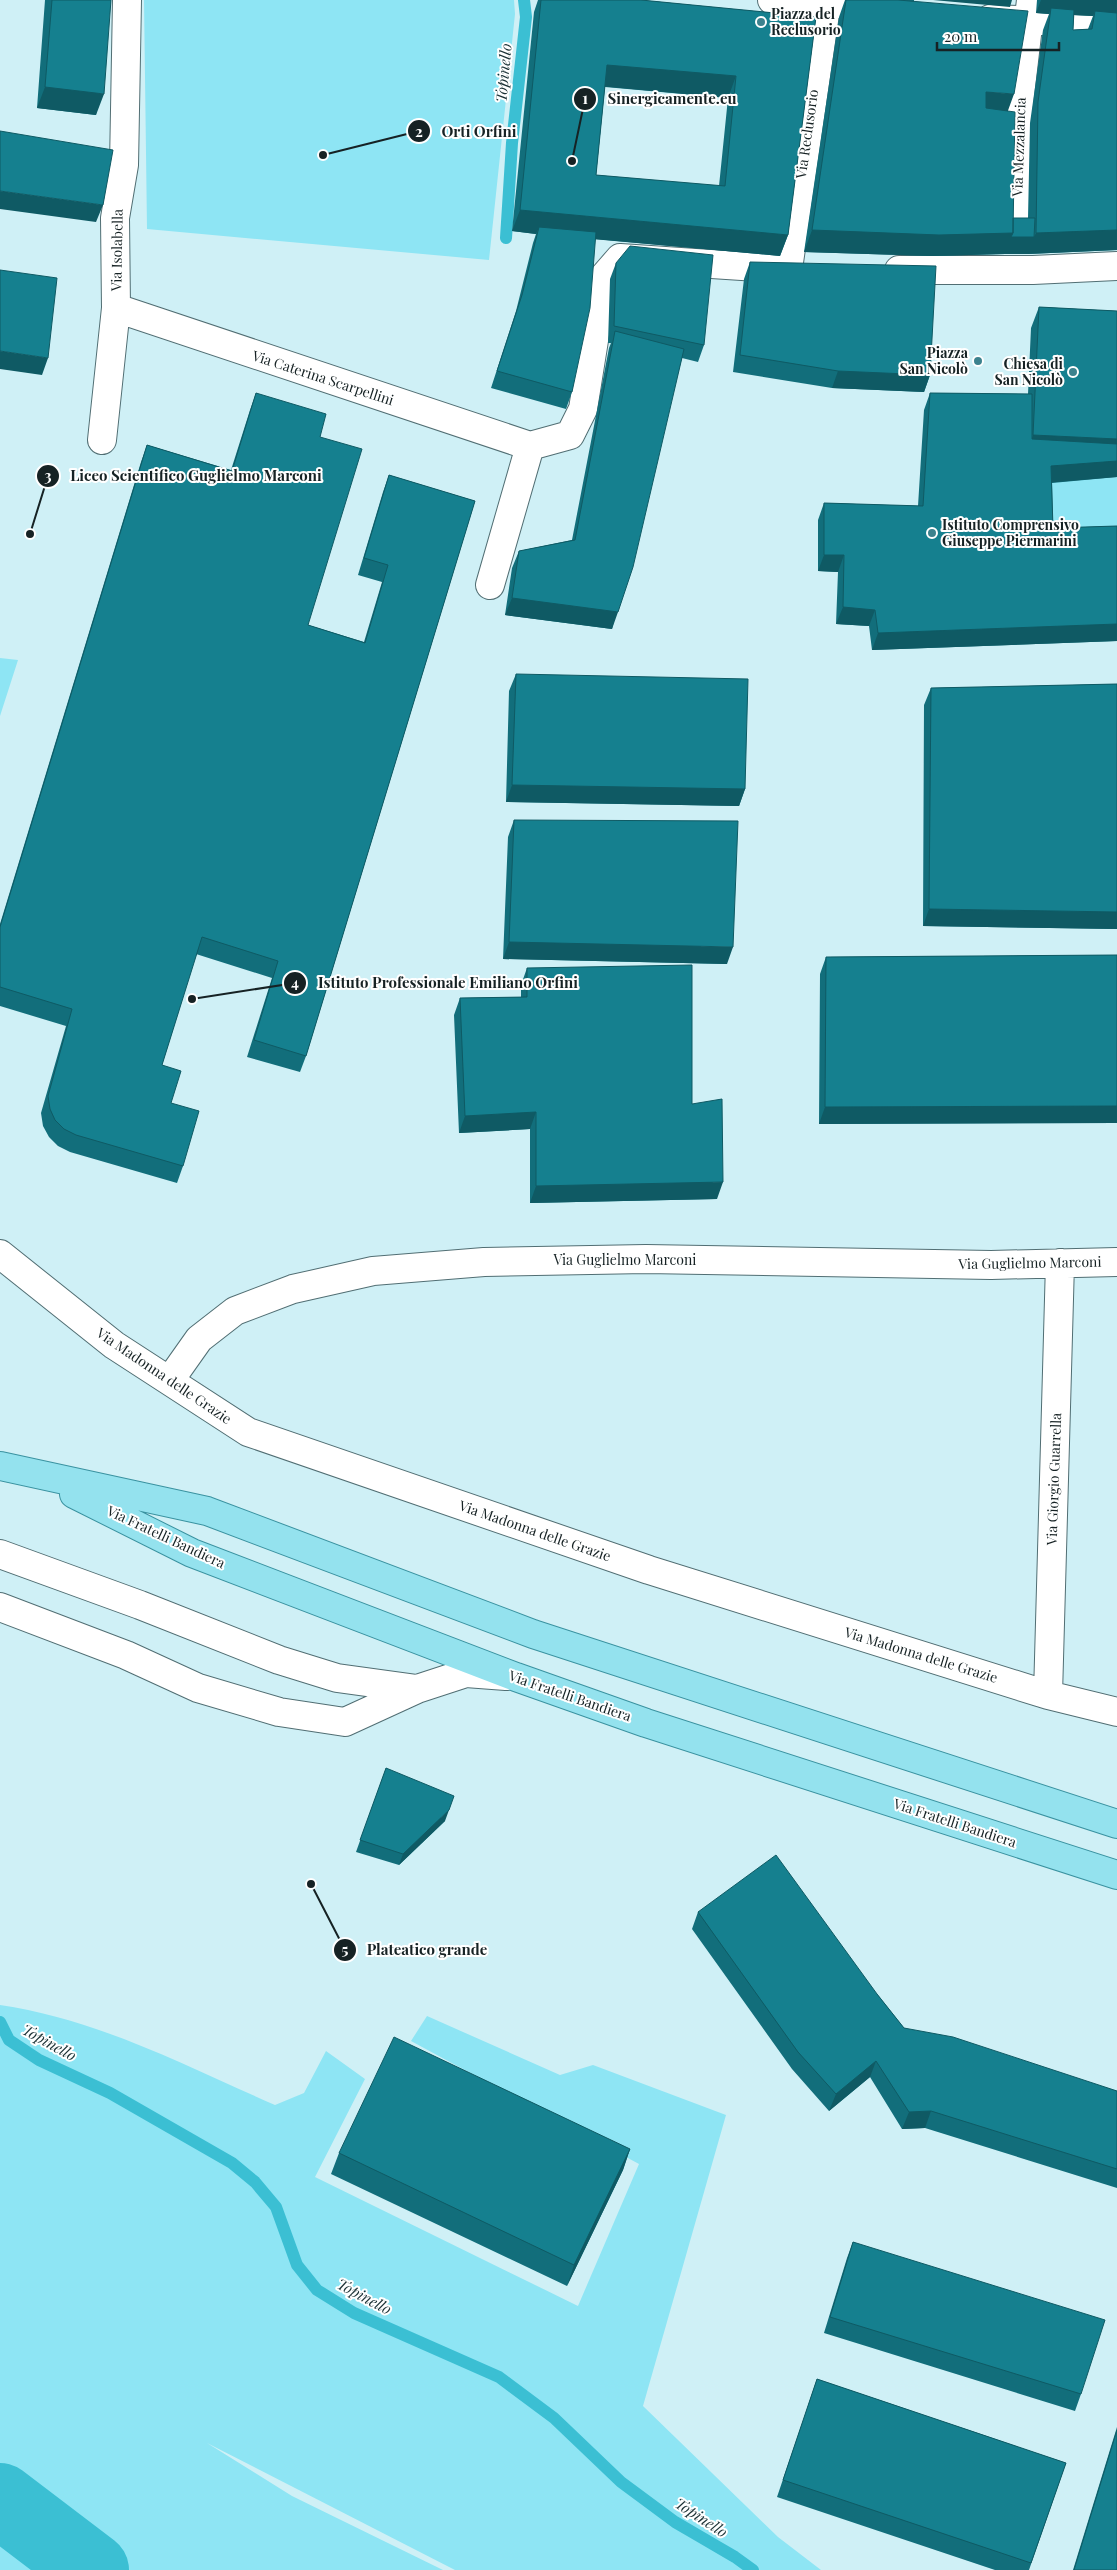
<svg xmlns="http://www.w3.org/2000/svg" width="1117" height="2570" viewBox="0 0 1117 2570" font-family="'Playfair Display',serif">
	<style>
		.green { fill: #8ee5f4 }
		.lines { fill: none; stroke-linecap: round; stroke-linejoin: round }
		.stream { stroke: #3bbfd3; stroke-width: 12 }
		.river { stroke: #3bbfd3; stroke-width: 74 }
		.minor-casing { stroke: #516e73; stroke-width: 30 }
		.major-casing { stroke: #3a92a0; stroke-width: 30 }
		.minor { stroke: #fff; stroke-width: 28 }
		.major { stroke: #94e2ee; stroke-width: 28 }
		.wall { fill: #126e7b; fill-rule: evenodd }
		.shaded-wall { fill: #0f5a64 }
		.building { fill: #15808f; stroke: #0f5a64; fill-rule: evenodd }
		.poi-dot { fill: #3c828e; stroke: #fff; stroke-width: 2 }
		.labels { text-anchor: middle; stroke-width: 4; stroke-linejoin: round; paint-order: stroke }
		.poi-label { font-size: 14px; font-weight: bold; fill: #162224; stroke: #fff; text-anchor: start }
		.street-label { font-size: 14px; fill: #162224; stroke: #fff }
		.water-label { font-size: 15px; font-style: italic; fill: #1b3135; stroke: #fff }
		.leader { fill: none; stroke: #162224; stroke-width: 2 }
		.callout-dot { fill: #162224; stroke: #fff; stroke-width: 2 }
		.mark-label { font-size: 15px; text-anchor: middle; font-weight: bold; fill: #fff }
		.callout-label { font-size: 15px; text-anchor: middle; font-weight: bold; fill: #162224; stroke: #fff; stroke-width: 4; stroke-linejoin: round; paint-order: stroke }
	</style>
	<rect width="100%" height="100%" fill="#cff0f6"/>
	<path class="green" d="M 144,0 L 514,0 L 515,14 L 489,260 L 147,229 Z
		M 1117,477 L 1117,543 L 1047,544 L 1045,483 Z
		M 0,658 L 18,660 L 0,716 Z
		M 0,2005 C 97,2019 186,2066 275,2105 L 304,2093 L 326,2051 L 365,2079 L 315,2177 L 578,2306 L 639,2164 L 411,2041 L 427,2016 L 560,2075 L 593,2065 L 726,2115 L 643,2406 L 778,2537 L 821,2570 L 455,2570 L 207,2443 L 292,2496 L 443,2570 L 0,2570 Z"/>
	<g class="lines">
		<path class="stream" d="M 506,238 L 512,143 L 526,17 L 524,0
			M 0,2022 L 9,2040 L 39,2060 L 110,2093 L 232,2163 L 255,2182 L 276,2207 L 297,2265 L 317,2290 L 354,2313 L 499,2377 L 554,2418 L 621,2482 L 675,2522 L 735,2557 L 753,2570"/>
		<path class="river" d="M 0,2500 L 92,2570"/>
		<g class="minor-casing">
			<path id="minor" d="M 772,0 L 826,2 L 880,9
				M 990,19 L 1117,24
				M 1017,235 L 1017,122 L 1031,0
				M 788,269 L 827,0
				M 899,270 L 1033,270 L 1117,266
				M 116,308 L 530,446
				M 102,440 L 116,308 L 115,218 L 124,165 L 127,0
				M 530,446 L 570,435 L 583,409 L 598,315 L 600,281 L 620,258 L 786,269
				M 490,585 L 530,446
				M 0,1254 L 114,1345 L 248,1432 L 649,1570 L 1048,1695 L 1117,1712
				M 170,1380 L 199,1339 L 235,1311 L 293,1289 L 373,1271 L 484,1262 L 646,1259 L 991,1265 L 1117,1262
				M 0,1554 L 140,1605 L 279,1660 L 337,1678 L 417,1689
				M 0,1607 L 126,1655 L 198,1688 L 279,1712 L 345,1722 L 417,1689 L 466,1673 L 506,1676
				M 1048,1695 L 1060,1263"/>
		</g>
		<g class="major-casing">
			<path id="major" d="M 0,1466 L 207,1511 L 533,1634 L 1117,1824
				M 74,1494 L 192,1553 L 516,1677 L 646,1723 L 1117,1875"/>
		</g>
		<use href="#minor" class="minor"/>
		<use href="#major" class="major"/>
	</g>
	<path class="wall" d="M 45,0 L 111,0 L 96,115 L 37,108 Z
		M 538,0 L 641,0 L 816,17 L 788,235 L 780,256 L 595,239 L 572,392 L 566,409 L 491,388 L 516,311 L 533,243 L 536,234 L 512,231 L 534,12 ZM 605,87 L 728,98 L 719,186 L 596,175 Z
		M 845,0 L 914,0 L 914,1 L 1008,111 L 1013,218 L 1028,218 L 1030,123 L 1043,30 L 1049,14 L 1036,13 L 1037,0 L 1117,0 L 1117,250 L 1028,254 L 1005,254 L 932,256 L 804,252 L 839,17 ZM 1074,15 L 1093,16 L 1088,29 L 1073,30 Z
		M 750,262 L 930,375 L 924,392 L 832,388 L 733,372 L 744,279 Z
		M 616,263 L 704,345 L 698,362 L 682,358 L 612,629 L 505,615 L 512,568 L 519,551 L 572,540 L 609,348 L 611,343 L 608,343 L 610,279 Z
		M 1039,307 L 1117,311 L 1117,477 L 1052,483 L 1053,528 L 1117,526 L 1117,641 L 872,650 L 869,626 L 836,624 L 838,572 L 818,571 L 818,520 L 824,503 L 918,506 L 924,410 L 930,393 L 1028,394 L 1031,328 Z
		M 256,393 L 320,437 L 308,625 L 364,642 L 382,582 L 358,575 L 383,492 L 389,475 L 475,501 L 306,1056 L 300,1072 L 247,1057 L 272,978 L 196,954 L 162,1065 L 171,1103 L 183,1166 L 177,1183 L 70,1152 L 58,1146 L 49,1137 L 43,1126 L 41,1113 L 66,1026 L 0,1006 L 0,924 L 141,462 L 147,445 L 231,470 L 250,410 Z
		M 516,674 L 745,789 L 739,806 L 506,802 L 509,691 Z
		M 1117,684 L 1117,929 L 923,926 L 924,705 L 931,688 Z
		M 514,820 L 727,964 L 503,959 L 508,837 Z
		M 1117,955 L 1117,1123 L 819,1124 L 820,974 L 826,957 Z
		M 527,968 L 692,1104 L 717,1199 L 530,1203 L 530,1129 L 459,1133 L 454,1015 L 460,998 L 521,997 L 521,985 Z
		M 386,1768 L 445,1821 L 399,1865 L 356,1852 Z
		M 698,1912 L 877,1994 L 904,2028 L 1117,2091 L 1117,2188 L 925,2128 L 902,2129 L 870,2077 L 829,2111 L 792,2069 L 692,1929 Z
		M 630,2149 L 623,2170 L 567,2286 L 331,2174 L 339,2153 Z
		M 853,2242 L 1081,2394 L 1075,2411 L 824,2333 L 847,2258 Z
		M 817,2379 L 1066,2463 L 1029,2570 L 995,2570 L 777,2497 Z
		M 1117,2427 L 1117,2570 L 1073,2570 Z"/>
	<path class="shaded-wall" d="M 933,0 L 1012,0 L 1010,7 Z
		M 1041,0 L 1117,0 L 1117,17 L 1095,11 L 1093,16 L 1050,14 L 1051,8 L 1049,14 L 1036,13 Z
		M 607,65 L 736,76 L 728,98 L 599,86 Z
		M 45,87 L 104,94 L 96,115 L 37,108 Z
		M 986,92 L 1014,94 L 1006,116 L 979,113 Z
		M 0,191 L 103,205 L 96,222 L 0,209 Z
		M 520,210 L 788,235 L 780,256 L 537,234 L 539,227 L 536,234 L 512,231 Z
		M 812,230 L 1013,233 L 1034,237 L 1036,233 L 1117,230 L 1117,250 L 1028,254 L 1005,254 L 932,256 L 804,252 Z
		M 0,351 L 48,358 L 42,375 L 0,369 Z
		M 838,371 L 930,375 L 924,392 L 832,388 Z
		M 1033,435 L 1117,439 L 1117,477 L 1045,483 L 1026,456 Z
		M 824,555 L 844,555 L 838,572 L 818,571 Z
		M 512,598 L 618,612 L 612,629 L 505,615 Z
		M 843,607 L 875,610 L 869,626 L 836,624 Z
		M 1117,624 L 1117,641 L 872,650 L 878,633 Z
		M 512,785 L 745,789 L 739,806 L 506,802 Z
		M 929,909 L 1117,912 L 1117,929 L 923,926 Z
		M 509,942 L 733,947 L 727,964 L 503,959 Z
		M 1117,1106 L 1117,1123 L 819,1124 L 825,1107 Z
		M 536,1112 L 530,1129 L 459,1133 L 465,1116 Z
		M 723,1182 L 717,1199 L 530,1203 L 536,1186 Z
		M 449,1810 L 445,1821 L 399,1865 L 403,1854 Z
		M 876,2061 L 870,2077 L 829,2111 L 836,2094 Z
		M 931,2111 L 925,2128 L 902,2129 L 909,2112 Z
		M 630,2149 L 623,2170 L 567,2286 L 574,2265 Z"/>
	<path class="building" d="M 52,0 L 111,0 L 104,94 L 45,87 Z
		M 541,0 L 641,0 L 816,17 L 788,235 L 520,210 ZM 607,65 L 736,76 L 725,186 L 596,175 Z
		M 846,0 L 898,0 L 1028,11 L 1014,94 L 986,92 L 986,108 L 1015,112 L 1013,233 L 939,235 L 812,230 Z
		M 1051,8 L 1074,10 L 1073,30 L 1092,29 L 1095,11 L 1117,13 L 1117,230 L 1036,233 L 1038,102 Z
		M 0,131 L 113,150 L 103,205 L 0,191 Z
		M 1013,218 L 1035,218 L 1034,237 L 1011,237 L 1013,233 Z
		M 539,227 L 596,232 L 590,308 L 572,392 L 497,371 L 522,295 Z
		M 630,246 L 713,255 L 704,345 L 614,326 L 616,263 Z
		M 750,262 L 936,266 L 930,375 L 838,371 L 740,355 Z
		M 0,270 L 57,278 L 48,358 L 0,351 Z
		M 1039,307 L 1117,311 L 1117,439 L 1033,435 Z
		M 615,331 L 684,349 L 633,567 L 618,612 L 512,598 L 519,551 L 575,540 Z
		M 256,393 L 326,414 L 320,437 L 362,449 L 308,625 L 365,643 L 388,565 L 364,558 L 389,475 L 475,501 L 306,1056 L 254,1040 L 278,961 L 202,937 L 162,1065 L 181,1071 L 171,1103 L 199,1111 L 183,1166 L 76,1135 L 64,1129 L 55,1120 L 50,1109 L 48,1096 L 72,1009 L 0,987 L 0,927 L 147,445 L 232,471 Z
		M 930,393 L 1032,394 L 1032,439 L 1117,444 L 1117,461 L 1051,466 L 1053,528 L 1117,526 L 1117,624 L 878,633 L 875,610 L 843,607 L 844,555 L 824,555 L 824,503 L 923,506 Z
		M 516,674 L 748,679 L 745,789 L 512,785 Z
		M 1117,684 L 1117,912 L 929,909 L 931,688 Z
		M 514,820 L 738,821 L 733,947 L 509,942 Z
		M 1117,955 L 1117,1106 L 825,1107 L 826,957 Z
		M 692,965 L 692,1104 L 722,1099 L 723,1182 L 536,1186 L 536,1112 L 465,1116 L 460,998 L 527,997 L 527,968 Z
		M 386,1768 L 454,1796 L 449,1810 L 403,1854 L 360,1840 Z
		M 776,1855 L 877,1994 L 904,2028 L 953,2037 L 1117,2091 L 1117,2169 L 931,2111 L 909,2112 L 876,2061 L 836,2094 L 798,2052 L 698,1912 Z
		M 394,2037 L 630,2149 L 574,2265 L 339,2153 Z
		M 853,2242 L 1105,2320 L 1081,2394 L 830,2317 Z
		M 817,2379 L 1066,2463 L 1031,2563 L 783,2480 Z
		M 1117,2430 L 1117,2570 L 1074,2570 Z"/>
	<g class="poi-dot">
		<circle cx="761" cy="22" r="5"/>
		<circle cx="978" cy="361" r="5"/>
		<circle cx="1073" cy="372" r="5"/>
		<circle cx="932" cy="533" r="5"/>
	</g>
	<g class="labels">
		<g class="poi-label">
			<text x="771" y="19">Piazza del<tspan x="771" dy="16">Reclusorio</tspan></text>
			<text x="968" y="358" text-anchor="end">Piazza<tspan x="968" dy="16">San Nicolò</tspan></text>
			<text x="1063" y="369" text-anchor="end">Chiesa di<tspan x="1063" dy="16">San Nicolò</tspan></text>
			<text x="942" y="530">Istituto Comprensivo<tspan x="942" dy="16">Giuseppe Piermarini</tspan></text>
		</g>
		<g class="street-label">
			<text transform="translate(807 134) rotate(-82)" y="5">Via Reclusorio</text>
			<text transform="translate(1019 147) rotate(-88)" y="5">Via Mezzalancia</text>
			<text transform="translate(117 250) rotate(-89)" y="5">Via Isolabella</text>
			<text transform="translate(323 378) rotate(18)" y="5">Via Caterina Scarpellini</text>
			<text x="625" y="1265">Via Guglielmo Marconi</text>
			<text transform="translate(1030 1263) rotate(-1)" y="5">Via Guglielmo Marconi</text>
			<text transform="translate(164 1376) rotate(34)" y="5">Via Madonna delle Grazie</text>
			<text transform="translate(1054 1479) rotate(-88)" y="5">Via Giorgio Guarrella</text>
			<text transform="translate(535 1531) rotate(19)" y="5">Via Madonna delle Grazie</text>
			<text transform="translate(166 1537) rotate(25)" y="5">Via Fratelli Bandiera</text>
			<text transform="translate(921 1655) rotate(17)" y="5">Via Madonna delle Grazie</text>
			<text transform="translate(570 1696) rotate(19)" y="5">Via Fratelli Bandiera</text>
			<text transform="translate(955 1823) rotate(18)" y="5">Via Fratelli Bandiera</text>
		</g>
		<g class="water-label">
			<text transform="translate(504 73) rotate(-85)" y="5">Topinello</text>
			<text transform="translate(49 2043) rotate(29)" y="5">Topinello</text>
			<text transform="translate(364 2297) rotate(28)" y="5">Topinello</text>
			<text transform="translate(701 2518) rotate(33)" y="5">Topinello</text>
		</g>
	</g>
	<path class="leader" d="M572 161L585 99M323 155L419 131M30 534L48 476M192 999L295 983M311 1884L345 1950"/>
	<g class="callout-dot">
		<circle cx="572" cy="161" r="5"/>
		<circle cx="323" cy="155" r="5"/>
		<circle cx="30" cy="534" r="5"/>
		<circle cx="192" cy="999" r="5"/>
		<circle cx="311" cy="1884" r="5"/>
		<circle cx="585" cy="99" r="12"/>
		<circle cx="419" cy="131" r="12"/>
		<circle cx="48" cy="476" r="12"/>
		<circle cx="295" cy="983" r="12"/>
		<circle cx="345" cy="1950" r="12"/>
	</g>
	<g class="mark-label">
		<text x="585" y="104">1</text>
		<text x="419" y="137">2</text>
		<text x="48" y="481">3</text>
		<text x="295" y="988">4</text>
		<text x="345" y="1955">5</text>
	</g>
	<g class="callout-label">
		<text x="672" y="104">Sinergicamente.eu</text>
		<text x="479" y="137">Orti Orfini</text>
		<text x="196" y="481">Liceo Scientifico Guglielmo Marconi</text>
		<text x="448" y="988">Istituto Professionale Emiliano Orfini</text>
		<text x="427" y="1955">Plateatico grande</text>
	</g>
	<path d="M937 42v8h122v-8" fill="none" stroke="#162224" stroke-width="2.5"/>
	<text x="944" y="42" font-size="15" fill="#162224" stroke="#ffffff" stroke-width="4" paint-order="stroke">20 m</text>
</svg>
